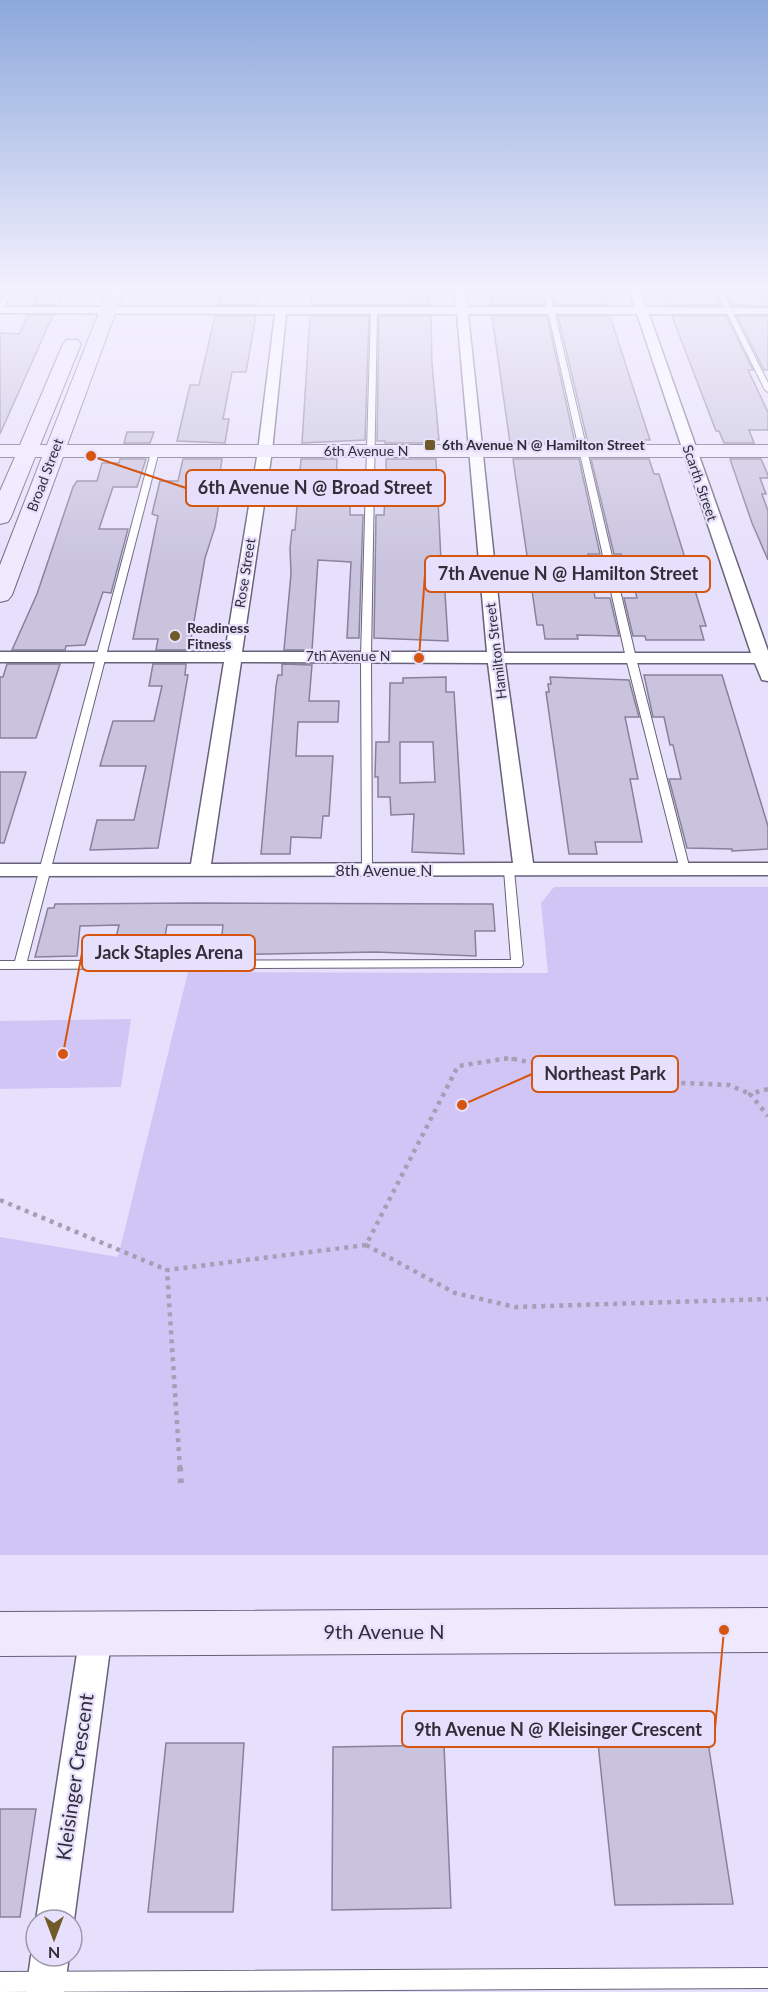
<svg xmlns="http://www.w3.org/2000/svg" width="768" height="1992" viewBox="0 0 768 1992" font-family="Lato,sans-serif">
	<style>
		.green { fill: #d1c5f6 }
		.building { fill: #c9c3de; stroke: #88819b; stroke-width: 1.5; fill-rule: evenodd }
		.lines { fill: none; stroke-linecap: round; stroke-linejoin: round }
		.lane-casing { stroke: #67617a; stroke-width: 2 }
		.street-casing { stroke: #67617a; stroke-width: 3 }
		.secondary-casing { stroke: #67617a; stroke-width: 2 }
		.path-far2 { stroke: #a49fb4; stroke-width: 4; stroke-dasharray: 3 4.5; stroke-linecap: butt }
		.path-far1 { stroke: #a49fb4; stroke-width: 4.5; stroke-dasharray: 4 5; stroke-linecap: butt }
		.path { stroke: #a49fb4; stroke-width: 6; stroke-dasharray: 4.5 7; stroke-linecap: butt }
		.lane { fill: #fff; fill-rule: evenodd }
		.street { fill: #fff; fill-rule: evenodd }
		.secondary { fill: #efe9fe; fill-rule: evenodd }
		.poi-dot { fill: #6f5a29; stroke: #e7e0fc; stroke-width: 2 }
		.labels { text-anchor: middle; stroke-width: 4.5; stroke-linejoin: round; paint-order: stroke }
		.far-poi-label { font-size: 14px; font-weight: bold; fill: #312e39; stroke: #e7e0fc; text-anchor: start }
		.far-street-label { font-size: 14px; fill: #312e39; stroke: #e7e0fc }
		.street-label { font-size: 16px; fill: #312e39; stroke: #e7e0fc }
		.near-street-label { font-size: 20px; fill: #312e39; stroke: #e7e0fc }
		.leader { fill: none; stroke: #d65510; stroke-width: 2 }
		.callout-dot { fill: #d65510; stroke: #e7e0fc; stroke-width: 2 }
		.callout { fill: #e7e0fc; stroke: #d65510; stroke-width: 2 }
		.callout-label { font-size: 18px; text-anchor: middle; font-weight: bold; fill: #312e39 }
	</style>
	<rect width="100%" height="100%" fill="#e7e0fc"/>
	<path class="green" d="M 554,887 L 768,887 L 768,1555 L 0,1555 L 0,1237 L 118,1257 L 188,972 L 548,973 L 541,903 Z
		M 131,1019 L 121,1087 L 0,1089 L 0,1021 Z"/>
	<path class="building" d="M 41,289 L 65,289 L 58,305 L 33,305 Z
		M 222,289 L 261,289 L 258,305 L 218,305 Z
		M 313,289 L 410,289 L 410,296 L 429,296 L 430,305 L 311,305 Z
		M 726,289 L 768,291 L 768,306 L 732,305 L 725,292 L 728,292 Z
		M 714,292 L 721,305 L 668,305 L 663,293 Z
		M 554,293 L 604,293 L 607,305 L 555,305 Z
		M 490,297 L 543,298 L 544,305 L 491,305 Z
		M 28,315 L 53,315 L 0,434 L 0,333 L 19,334 Z
		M 215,316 L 256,316 L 246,372 L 232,372 L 223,419 L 229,419 L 225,443 L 177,441 L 190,385 L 199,385 Z
		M 310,316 L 369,316 L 365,440 L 302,443 Z
		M 379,316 L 431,316 L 432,364 L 439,440 L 435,440 L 435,443 L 385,443 L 385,441 L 377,441 Z
		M 492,316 L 547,316 L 575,443 L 510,443 Z
		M 558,316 L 610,316 L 650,440 L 643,440 L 644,443 L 588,443 Z
		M 672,316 L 726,316 L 753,370 L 748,370 L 768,412 L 768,430 L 749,430 L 754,443 L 724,443 L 719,431 L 716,431 Z
		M 737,316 L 768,316 L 768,370 L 764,370 Z
		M 127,432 L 154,432 L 150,443 L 124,443 Z
		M 120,459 L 146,459 L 137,487 L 113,487 L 99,529 L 128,529 L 111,593 L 103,592 L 85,645 L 66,646 L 65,650 L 12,650 L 37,594 L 73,487 L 77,481 L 97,481 L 102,463 L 119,463 Z
		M 183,459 L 222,459 L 220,473 L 224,473 L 215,527 L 205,558 L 189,650 L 156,650 L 158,639 L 133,639 L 158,516 L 152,514 L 160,481 L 178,481 Z
		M 301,459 L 337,459 L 336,481 L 350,481 L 350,515 L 363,515 L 359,638 L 347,638 L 351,562 L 318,560 L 312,650 L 284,650 L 291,574 L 290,548 L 292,530 L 295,530 Z
		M 386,459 L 436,459 L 441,561 L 443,561 L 448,641 L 374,638 L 376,515 L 384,515 L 385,495 L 387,495 Z
		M 513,459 L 579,459 L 600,554 L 588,554 L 595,598 L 610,598 L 619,636 L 577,635 L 578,639 L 545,639 L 543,625 L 537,625 Z
		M 591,459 L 649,459 L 654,474 L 659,474 L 706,626 L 700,626 L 704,640 L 646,640 L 645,636 L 633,636 L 624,598 L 637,598 L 627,559 L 622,559 L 621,554 L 614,554 Z
		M 730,459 L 761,459 L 768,475 L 768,478 L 760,478 L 766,494 L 762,494 L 768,511 L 768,560 L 752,523 Z
		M 7,664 L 60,664 L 36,738 L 0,738 L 0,677 L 3,677 Z
		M 153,664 L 186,664 L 185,675 L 188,675 L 158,848 L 90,850 L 97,820 L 134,820 L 146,766 L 100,766 L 113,721 L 154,721 L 162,686 L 149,686 Z
		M 282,664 L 312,665 L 309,701 L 339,701 L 338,722 L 298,722 L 296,756 L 333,756 L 329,816 L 323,816 L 321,838 L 291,837 L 290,854 L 261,854 L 276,686 L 278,675 L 282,675 Z
		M 644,675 L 722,675 L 768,826 L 768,849 L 732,851 L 732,849 L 687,848 L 669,779 L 681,779 L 673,745 L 670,745 L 664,717 L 653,717 Z
		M 446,677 L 446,692 L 454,692 L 464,854 L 412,852 L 414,814 L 391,815 L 390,797 L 378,797 L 378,777 L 375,777 L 376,742 L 389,742 L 390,683 L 403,683 L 403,678 ZM 400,742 L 433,742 L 435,782 L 400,783 Z
		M 550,677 L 629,680 L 639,717 L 625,717 L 638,779 L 630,779 L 642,842 L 595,842 L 597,854 L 569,854 L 546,692 L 549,692 L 548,684 L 551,684 Z
		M 0,772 L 26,772 L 4,843 L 0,843 Z
		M 196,903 L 493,904 L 495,931 L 475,931 L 476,956 L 375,952 L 220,955 L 223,925 L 167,925 L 162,955 L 143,955 L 112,954 L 119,925 L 80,926 L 77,956 L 35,957 L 48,908 L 54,908 L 55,904 Z
		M 708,1742 L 733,1904 L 615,1905 L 598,1743 Z
		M 166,1743 L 244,1743 L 233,1912 L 148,1912 Z
		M 444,1745 L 451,1908 L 332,1910 L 333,1747 Z
		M 0,1809 L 36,1809 L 20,1917 L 0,1917 Z"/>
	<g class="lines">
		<g class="lane-casing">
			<path id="lane" d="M 8,289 L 14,289 L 3,309 L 0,311 L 0,303 Z
				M 543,289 L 549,289 L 636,658 L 690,870 L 685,873 L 680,870 L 626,658 Z
				M 715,289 L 721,289 L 768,383 L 768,392 L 765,390 Z
				M 374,308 L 377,310 L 371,656 L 372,870 L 367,873 L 362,870 L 361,656 L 371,310 Z
				M 152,449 L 159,451 L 27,961 L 511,960 L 504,870 L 509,867 L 514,870 L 523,964 L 521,967 L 0,969 L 0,961 L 15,961 Z
				M 768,1968 L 768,1988 L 0,1992 L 0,1972 Z"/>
		</g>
		<g class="street-casing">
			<path id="street" d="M 454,289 L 466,289 L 468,307 L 635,307 L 628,289 L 640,289 L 646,307 L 768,308 L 768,314 L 649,314 L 768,651 L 768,681 L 762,680 L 755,663 L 505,663 L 533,863 L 768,863 L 768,875 L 0,876 L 0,864 L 191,864 L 224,662 L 0,662 L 0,652 L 225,652 L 258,451 L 275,314 L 0,313 L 0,307 L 456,307 ZM 286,314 L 457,314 L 487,652 L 242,652 L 272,451 ZM 468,314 L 637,314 L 751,653 L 504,653 ZM 241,662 L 488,663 L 513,863 L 211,864 Z
				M 96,1619 L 108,1623 L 112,1634 L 74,1920 L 72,1924 L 72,1920 L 36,1920 L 80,1634 L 84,1623 Z
				M 36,1944 L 36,1956 L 69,1956 L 64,1992 L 26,1992 L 31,1956 Z"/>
		</g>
		<g class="secondary-casing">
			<path id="secondary" d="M 108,289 L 124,289 L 67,445 L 768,445 L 768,457 L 63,457 L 12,595 L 8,600 L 0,602 L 0,565 L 42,457 L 35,457 L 11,517 L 8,522 L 0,524 L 0,491 L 15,457 L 0,457 L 0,445 L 20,445 L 63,344 L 66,340 L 78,340 L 81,344 L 40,445 L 47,445 Z
				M 768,1608 L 768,1652 L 0,1656 L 0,1612 Z"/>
		</g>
		<path class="path-far2" d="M 504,1059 L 513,1059"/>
		<path class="path-far1" d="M 768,1089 L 750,1094 L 768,1116
			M 0,1200 L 167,1270
			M 366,1245 L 455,1293 L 515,1307 L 768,1299
			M 180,1469 L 167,1270 L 366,1245 L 458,1066 L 509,1058 L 642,1085 L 685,1083 L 729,1085 L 750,1094"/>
		<path class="path" d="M 180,1467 L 181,1486"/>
		<use href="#lane" class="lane"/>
		<use href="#street" class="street"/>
		<use href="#secondary" class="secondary"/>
	</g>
	<linearGradient id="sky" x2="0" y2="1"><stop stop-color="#8ca8db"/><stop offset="0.51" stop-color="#f4f1fe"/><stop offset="1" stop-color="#f4f1fe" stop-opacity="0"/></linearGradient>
	<rect width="768" height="568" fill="url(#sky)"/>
	<g class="poi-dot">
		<rect x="424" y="439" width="12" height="12" rx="3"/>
		<circle cx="175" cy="636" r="6"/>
	</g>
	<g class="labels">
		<g class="far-poi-label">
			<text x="442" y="450">6th Avenue N @ Hamilton Street</text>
			<text x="187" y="633">Readiness<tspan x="187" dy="16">Fitness</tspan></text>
		</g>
		<g class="far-street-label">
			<text x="366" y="456">6th Avenue N</text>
			<text transform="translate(45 475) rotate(-69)" y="5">Broad Street</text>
			<text transform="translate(700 483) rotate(71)" y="5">Scarth Street</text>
			<text transform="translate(245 573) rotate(-81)" y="5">Rose Street</text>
			<text transform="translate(496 651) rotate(-97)" y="5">Hamilton Street</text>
			<text x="348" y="661">7th Avenue N</text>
		</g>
		<g class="street-label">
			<text x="384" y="876">8th Avenue N</text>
		</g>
		<g class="near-street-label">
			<text x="384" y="1639">9th Avenue N</text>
			<text transform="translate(75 1777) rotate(-82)" y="7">Kleisinger Crescent</text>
		</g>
	</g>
	<path class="leader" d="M91 456L186 488M419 658L425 574M63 1054L82 953M462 1105L532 1074M724 1630L715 1729"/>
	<g class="callout-dot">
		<circle cx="91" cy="456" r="6"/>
		<circle cx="419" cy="658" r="6"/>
		<circle cx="63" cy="1054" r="6"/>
		<circle cx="462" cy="1105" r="6"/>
		<circle cx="724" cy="1630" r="6"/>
	</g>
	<g class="callout">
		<rect x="186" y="470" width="259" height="36" rx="6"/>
		<rect x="425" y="556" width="285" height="36" rx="6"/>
		<rect x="82" y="935" width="173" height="36" rx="6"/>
		<rect x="532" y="1056" width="146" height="36" rx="6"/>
		<rect x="402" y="1711" width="313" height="36" rx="6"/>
	</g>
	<g class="callout-label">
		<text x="315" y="494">6th Avenue N @ Broad Street</text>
		<text x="568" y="580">7th Avenue N @ Hamilton Street</text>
		<text x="169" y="959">Jack Staples Arena</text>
		<text x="605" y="1080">Northeast Park</text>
		<text x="558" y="1736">9th Avenue N @ Kleisinger Crescent</text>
	</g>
	<g transform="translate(54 1938) rotate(180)"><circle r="28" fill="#e7e0fc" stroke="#9e99ae" stroke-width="1.5"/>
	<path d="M0-4.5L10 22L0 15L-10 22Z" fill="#6f5a29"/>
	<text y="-9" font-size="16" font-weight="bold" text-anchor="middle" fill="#312e39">N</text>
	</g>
</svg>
